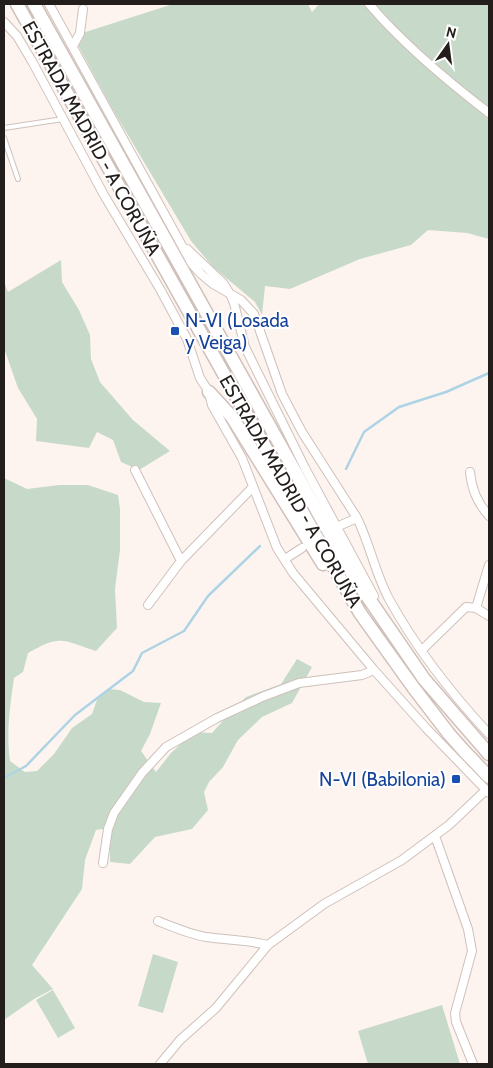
<svg xmlns="http://www.w3.org/2000/svg" width="493" height="1068" viewBox="0 0 493 1068" font-family="Cabin,sans-serif">
	<style>
		.green { fill: #c7dac9 }
		.lines { fill: none; stroke-linecap: round; stroke-linejoin: round }
		.stream { stroke: #aed3e5; stroke-width: 2.5 }
		.service-casing { stroke: #cfc0ba; stroke-width: 6 }
		.minor-casing { stroke: #cfc0ba; stroke-width: 10 }
		.trunk-casing { stroke: #cfc0ba; stroke-width: 15 }
		.service { stroke: #fff; stroke-width: 4 }
		.minor { stroke: #fff; stroke-width: 8 }
		.trunk { stroke: #fff; stroke-width: 12 }
		.transit-dot { fill: #1a4fb4; stroke: #fff; stroke-width: 2 }
		.labels { text-anchor: middle; stroke-width: 4; stroke-linejoin: round; paint-order: stroke }
		.street-label { font-size: 19px; fill: #231e1c; stroke: #fff }
		.transit-label { font-size: 19px; fill: #164399; stroke: #fff; text-anchor: start }
	</style>
	<rect width="100%" height="100%" fill="#fdf4f0"/>
	<path class="green" d="M 173,4 L 308,4 L 312,12 L 319,4 L 489,4 L 489,239 L 467,233 L 428,230 L 411,245 L 360,259 L 290,289 L 265,286 L 262,315 L 255,302 L 213,267 L 191,241 L 113,110 L 73,36 Z
		M 61,260 L 62,282 L 79,310 L 90,335 L 91,359 L 100,382 L 133,420 L 170,451 L 139,470 L 121,462 L 113,440 L 97,432 L 89,448 L 36,441 L 37,419 L 18,388 L 4,348 L 4,281 L 8,292 Z
		M 4,478 L 27,489 L 59,485 L 88,485 L 118,495 L 120,509 L 120,550 L 115,589 L 117,628 L 96,651 C 62,640 61,634 28,653 L 23,672 L 14,678 C 10,707 6,732 10,761 L 25,772 L 37,771 L 54,754 L 72,728 L 92,714 L 97,700 L 108,689 L 120,690 L 144,702 L 161,703 L 150,734 L 141,751 L 156,772 L 171,753 L 194,732 L 212,733 L 229,714 L 246,697 L 281,684 L 297,659 L 312,667 L 292,703 L 262,717 L 238,740 L 223,767 L 209,782 L 204,792 L 208,810 L 192,829 L 155,837 L 130,864 L 110,862 L 110,828 L 96,830 L 85,860 L 82,889 L 32,965 L 53,989 L 34,999 L 4,1020 Z
		M 153,954 L 178,962 L 163,1013 L 138,1006 Z
		M 53,990 L 75,1028 L 58,1038 L 36,1000 Z
		M 442,1005 L 460,1064 L 368,1064 L 358,1031 Z"/>
	<g class="lines">
		<path class="stream" d="M 346,469 L 364,432 L 399,407 L 446,392 L 489,373
			M 4,778 L 26,766 L 75,715 L 133,671 L 142,653 L 184,631 L 208,596 L 260,546"/>
		<g class="service-casing">
			<path id="service" d="M 4,128 L 63,119
				M 4,138 L 18,179"/>
		</g>
		<g class="minor-casing">
			<path id="minor" d="M 49,4 L 192,264 L 201,274 L 213,284 L 241,300 L 254,314 L 282,394 L 302,432 L 357,518 C 370,544 375,573 389,599 C 416,648 451,693 489,734
				M 369,4 C 404,45 446,80 489,113
				M 4,22 L 17,36 L 33,63 L 104,195 L 160,289 L 187,339 L 200,378 L 209,392 L 212,405 L 242,458 L 277,548 L 293,573 L 374,670 L 426,728 L 489,793
				M 73,46 L 80,33 L 83,9
				M 187,249 L 223,283 L 230,294 L 234,303 L 245,347 L 305,468 L 374,596
				M 135,470 L 181,561
				M 470,472 C 472,490 477,502 489,516
				M 341,525 L 357,518
				M 285,559 L 302,548
				M 148,605 L 181,561 L 253,487
				M 476,608 L 489,616
				M 422,650 L 466,607 L 476,608 L 489,565
				M 435,836 L 468,929 L 472,951 L 455,1013 L 456,1022 L 473,1064
				M 103,863 L 108,829 L 114,813 L 142,773 L 166,747 L 217,718 L 262,697 L 299,683 L 362,675 L 374,670
				M 158,921 C 173,927 189,934 206,937 C 227,940 248,940 268,945
				M 160,1064 L 180,1040 L 216,1008 L 268,945 L 324,904 L 402,860 L 449,825 L 486,790"/>
		</g>
		<g class="trunk-casing">
			<path id="trunk" d="M 17,4 L 240,403 L 360,613 L 413,687 L 449,734 L 465,752 L 489,777
				M 34,4 L 354,577 L 424,679 L 489,754
				M 209,392 L 232,417 L 323,564"/>
		</g>
		<use href="#service" class="service"/>
		<use href="#minor" class="minor"/>
		<use href="#trunk" class="trunk"/>
	</g>
	<g class="transit-dot">
		<rect x="170" y="326" width="10" height="10" rx="2.5"/>
		<rect x="451" y="774" width="10" height="10" rx="2.5"/>
	</g>
	<g class="labels">
		<g class="street-label">
			<text transform="translate(92 138) rotate(61)" y="7">ESTRADA MADRID - A CORUÑA</text>
			<text transform="translate(291 491) rotate(60)" y="7">ESTRADA MADRID - A CORUÑA</text>
		</g>
		<g class="transit-label">
			<text x="185" y="327">N-VI (Losada<tspan x="185" dy="22">y Veiga)</tspan></text>
			<text x="446" y="786" text-anchor="end">N-VI (Babilonia)</text>
		</g>
	</g>
	<rect width="493" height="1068" fill="none" stroke="#231e1c" stroke-width="10"/>
	<g transform="translate(448 45) rotate(14)" stroke="#ffffff" stroke-width="4" paint-order="stroke">
	<path d="M0-4L9 19L0 12L-9 19Z" fill="#231e1c"/>
	<text y="-8" font-size="14" font-weight="bold" text-anchor="middle" fill="#231e1c">N</text>
	</g>
</svg>
